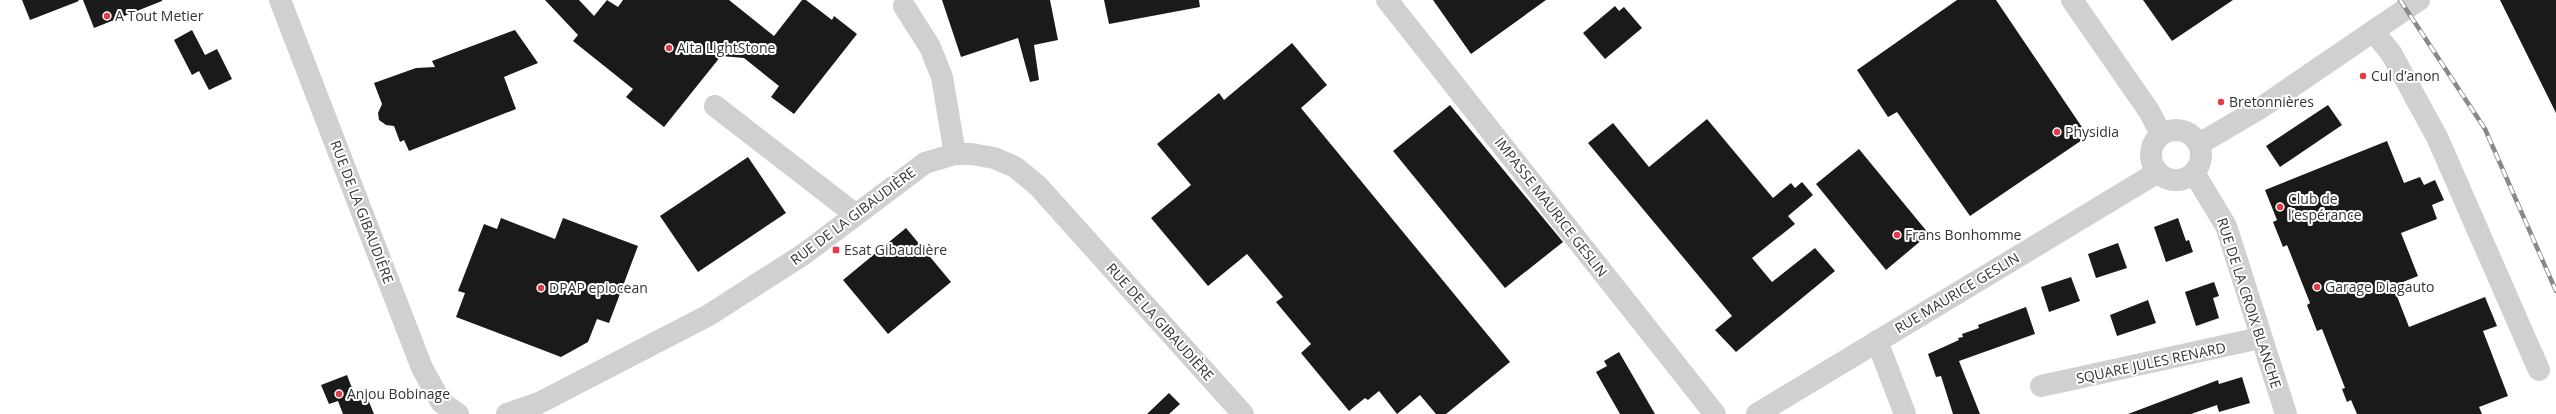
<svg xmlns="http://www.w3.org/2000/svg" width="2556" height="414" viewBox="0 0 2556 414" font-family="'Open Sans',sans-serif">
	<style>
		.building { fill: #1a1a1a }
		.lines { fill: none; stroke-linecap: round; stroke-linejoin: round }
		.minor { stroke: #d0d0d0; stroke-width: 22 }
		.rail-casing { stroke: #888; stroke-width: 4.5 }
		.rail { stroke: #fff; stroke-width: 3; stroke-dasharray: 9; stroke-linecap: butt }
		.poi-dot { fill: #e63946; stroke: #fff; stroke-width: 1.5 }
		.labels { text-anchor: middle; stroke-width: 4; stroke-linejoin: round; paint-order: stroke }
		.poi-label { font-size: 14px; fill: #333; stroke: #fff; text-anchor: start }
		.street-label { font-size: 14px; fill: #333; stroke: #fff }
	</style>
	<rect width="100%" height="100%" fill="#fff"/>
	<path class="building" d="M 22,0 L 78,0 L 79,1 L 30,20 Z
		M 83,0 L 162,0 L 162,1 L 94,28 Z
		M 545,0 L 579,0 L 594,16 L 607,0 L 618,7 L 623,0 L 729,0 L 774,36 L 802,0 L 806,0 L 832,20 L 834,16 L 857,34 L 794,114 L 771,97 L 779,86 L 744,58 L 721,56 L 664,127 L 626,97 L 633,89 L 573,41 L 578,35 Z
		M 942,0 L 1050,0 L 1058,40 L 1034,45 L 1039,80 L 1030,82 L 1018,38 L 961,57 Z
		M 1104,0 L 1199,0 L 1200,7 L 1109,24 Z
		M 1433,0 L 1546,0 L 1471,54 Z
		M 1957,0 L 1996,0 L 2088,136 L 1970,216 L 1897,112 L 1888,117 L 1857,70 Z
		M 2143,0 L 2233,0 L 2172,41 Z
		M 2500,0 L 2556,0 L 2556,113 Z
		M 1615,6 L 1619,11 L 1624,7 L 1642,28 L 1605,59 L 1583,33 Z
		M 192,30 L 205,55 L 217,49 L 232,79 L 209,90 L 199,71 L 192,75 L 174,40 Z
		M 515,30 L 538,63 L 504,77 L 516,109 L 409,151 L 404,140 L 400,142 L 394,126 L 386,125 L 379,120 L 378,113 L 382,104 L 374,83 L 416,68 L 435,67 L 432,61 Z
		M 1292,43 L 1327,85 L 1301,108 L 1510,362 L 1446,414 L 1436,414 L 1420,395 L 1397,414 L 1379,391 L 1368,400 L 1365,398 L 1349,411 L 1301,353 L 1311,344 L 1276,302 L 1283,297 L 1247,254 L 1208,286 L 1151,218 L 1191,185 L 1157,144 L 1219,93 L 1224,100 Z
		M 1450,105 L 1563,242 L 1505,288 L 1393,151 Z
		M 2328,105 L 2342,125 L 2280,167 L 2266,146 Z
		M 1707,119 L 1773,198 L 1791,183 L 1795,188 L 1802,182 L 1813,195 L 1788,216 L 1795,224 L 1752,258 L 1772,282 L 1815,248 L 1835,271 L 1736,352 L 1715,330 L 1732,316 L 1588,143 L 1613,123 L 1649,167 Z
		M 2387,141 L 2404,183 L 2420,177 L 2424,185 L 2435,180 L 2444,200 L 2432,205 L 2437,219 L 2401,233 L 2418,276 L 2393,286 L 2409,327 L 2485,297 L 2497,326 L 2483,331 L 2508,396 L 2479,407 L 2482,414 L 2357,414 L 2351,400 L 2347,402 L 2342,389 L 2345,388 L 2322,329 L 2317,331 L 2307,305 L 2310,303 L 2287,245 L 2283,247 L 2273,222 L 2277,220 L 2265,190 Z
		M 1859,149 L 1929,234 L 1886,270 L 1816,184 Z
		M 748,157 L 786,213 L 698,272 L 660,216 Z
		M 501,218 L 555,239 L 563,218 L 638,246 L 609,323 L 597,319 L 588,342 L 561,357 L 456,317 L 465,293 L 458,291 L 484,224 L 497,229 Z
		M 2178,218 L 2186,241 L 2189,240 L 2193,252 L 2166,262 L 2154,227 Z
		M 906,228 L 951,282 L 888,334 L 843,280 Z
		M 2118,243 L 2127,268 L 2096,278 L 2088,254 Z
		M 2071,277 L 2080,301 L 2049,312 L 2041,287 Z
		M 2214,282 L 2219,296 L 2213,298 L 2219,318 L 2196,326 L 2185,292 Z
		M 2148,300 L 2156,323 L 2117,336 L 2110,315 Z
		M 2026,307 L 2035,334 L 1959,361 L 1980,414 L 1953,414 L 1941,376 L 1936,377 L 1928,354 L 1959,340 L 1958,338 L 1963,337 L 1962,334 L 1979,328 L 1978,325 Z
		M 1619,352 L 1655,414 L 1620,414 L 1596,372 L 1607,366 L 1604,361 Z
		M 347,375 L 355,396 L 365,392 L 374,414 L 343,414 L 338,401 L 329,404 L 321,385 Z
		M 2242,377 L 2250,403 L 2219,412 L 2217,405 L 2191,414 L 2128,414 L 2218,380 L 2219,384 Z
		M 1169,393 L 1180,404 L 1169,414 L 1147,414 Z"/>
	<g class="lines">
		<path class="minor" d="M 280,0 L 422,368 L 441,402 L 458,414
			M 1387,0 L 1715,414
			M 2072,0 L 2149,111 L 2161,134
			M 904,6 L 930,47 L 942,77 L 955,154
			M 2373,31 L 2391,53 L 2437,137 L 2539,370
			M 715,106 L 856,215
			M2151 155a25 25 0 1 1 50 0a25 25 0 1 1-50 0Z
			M 2199,144 L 2262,107 L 2419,0
			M 2194,173 L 2226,226 L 2286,414
			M 1877,341 L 1905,414
			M 2041,386 L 2260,338
			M 507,414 L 539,403 L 709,315 L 804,254 L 925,163 L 955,154 L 972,154 L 994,158 L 1015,167 L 1038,186 L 1243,414
			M 1757,414 L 2158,172"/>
		<g class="rail-casing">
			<path id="rail" d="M 2400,0 L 2485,129 L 2556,291"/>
		</g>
		<use href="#rail" class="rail"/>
	</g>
	<g class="poi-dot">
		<circle cx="107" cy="16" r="4"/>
		<circle cx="669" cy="48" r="4"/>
		<circle cx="2363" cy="76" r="4"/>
		<circle cx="2221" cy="102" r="4"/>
		<circle cx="2057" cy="132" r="4"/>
		<circle cx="2280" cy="207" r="4"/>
		<circle cx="1897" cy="235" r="4"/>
		<rect x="832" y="246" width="8" height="8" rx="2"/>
		<circle cx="2317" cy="287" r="4"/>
		<circle cx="541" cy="288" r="4"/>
		<circle cx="339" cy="394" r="4"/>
	</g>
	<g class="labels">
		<g class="poi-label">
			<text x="115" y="21">A Tout Metier</text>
			<text x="677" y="53">Aita LightStone</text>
			<text x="2371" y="81">Cul d’anon</text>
			<text x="2229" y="107">Bretonnières</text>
			<text x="2065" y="137">Physidia</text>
			<text x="2288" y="204">Club de<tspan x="2288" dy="16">l’espérance</tspan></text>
			<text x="1905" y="240">Frans Bonhomme</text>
			<text x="844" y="255">Esat Gibaudière</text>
			<text x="2325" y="292">Garage Diagauto</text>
			<text x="549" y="293">DPAP epiocean</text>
			<text x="347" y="399">Anjou Bobinage</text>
		</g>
		<g class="street-label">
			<text transform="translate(1551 207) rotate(52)" y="5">IMPASSE MAURICE GESLIN</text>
			<text transform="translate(362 212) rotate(69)" y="5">RUE DE LA GIBAUDIÈRE</text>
			<text transform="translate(853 216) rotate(-37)" y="5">RUE DE LA GIBAUDIÈRE</text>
			<text transform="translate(1957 293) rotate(-31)" y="5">RUE MAURICE GESLIN</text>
			<text transform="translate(2249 303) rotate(72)" y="5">RUE DE LA CROIX BLANCHE</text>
			<text transform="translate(1160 322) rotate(48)" y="5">RUE DE LA GIBAUDIÈRE</text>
			<text transform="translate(2151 363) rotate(-12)" y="5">SQUARE JULES RENARD</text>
		</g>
	</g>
</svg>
